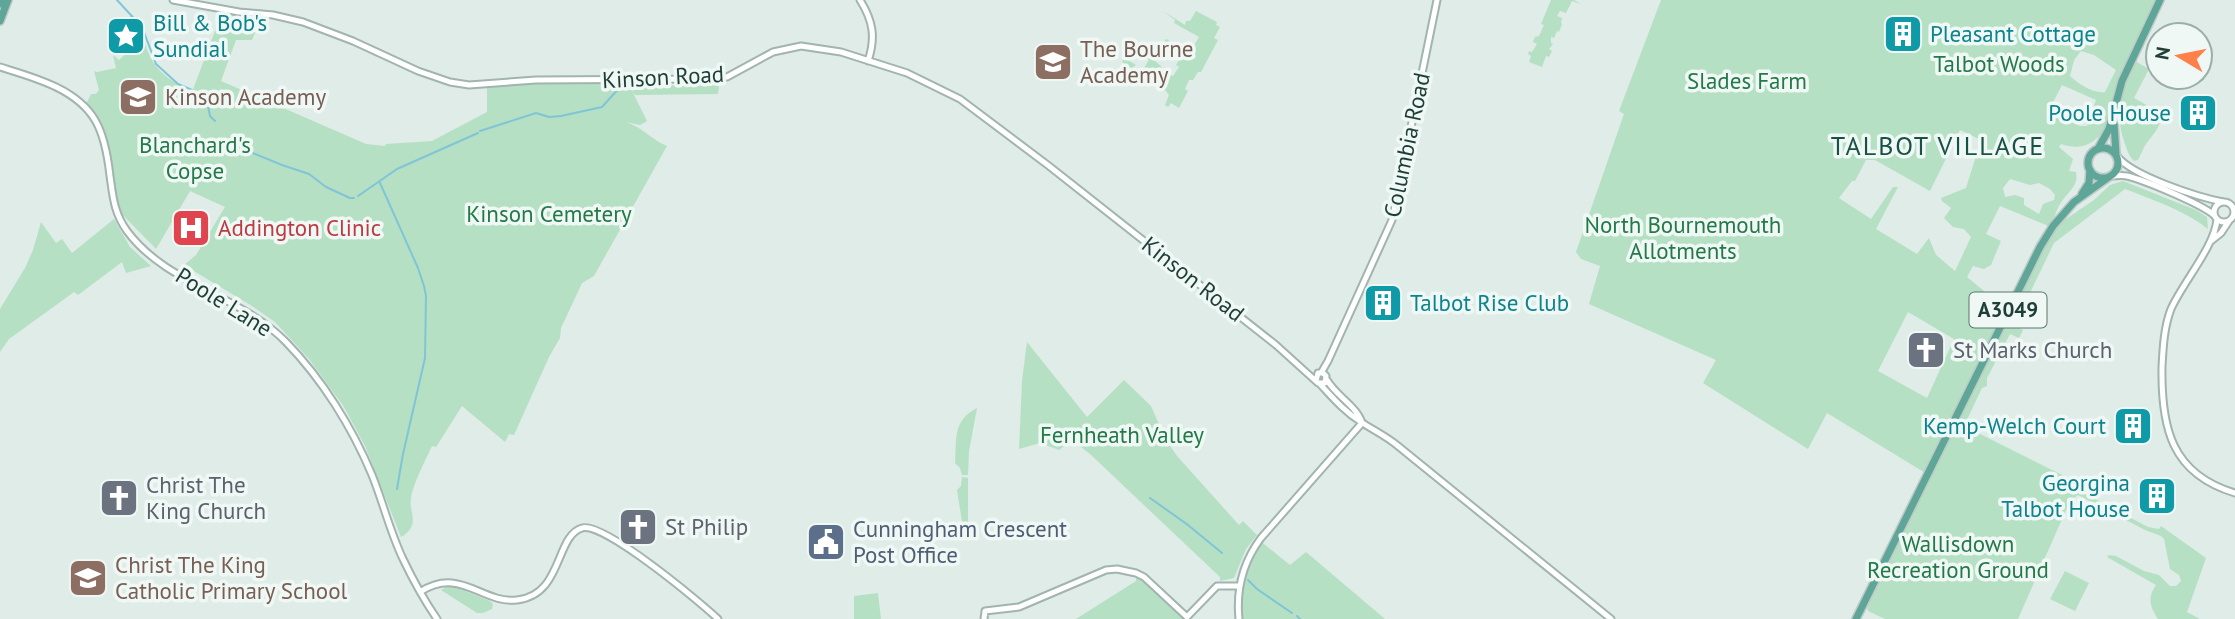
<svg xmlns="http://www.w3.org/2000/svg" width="2235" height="619" viewBox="0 0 2235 619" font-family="'PT Sans',sans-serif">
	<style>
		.green { fill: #b5e0c3; fill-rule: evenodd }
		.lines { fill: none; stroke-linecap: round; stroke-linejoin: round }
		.stream { stroke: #80c5d7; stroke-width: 2 }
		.tertiary-casing { stroke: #a1b4af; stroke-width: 9 }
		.primary-casing { stroke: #c0c9c7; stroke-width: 10 }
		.tertiary { stroke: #fff; stroke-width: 5 }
		.primary { stroke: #5ea698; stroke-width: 7 }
		.labels { text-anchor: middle; stroke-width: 7; stroke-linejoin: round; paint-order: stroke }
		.shield { fill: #eff8f4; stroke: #5d7670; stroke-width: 2 }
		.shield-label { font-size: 21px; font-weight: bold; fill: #1e3e37 }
		.culture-label { font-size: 23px; fill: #0d838f; stroke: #eff8f4; text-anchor: start }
		.education-label { font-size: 23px; fill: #785e54; stroke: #eff8f4; text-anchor: start }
		.park-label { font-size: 23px; fill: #247949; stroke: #eff8f4 }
		.street-label { font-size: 23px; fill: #1e3e37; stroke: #eff8f4 }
		.health-label { font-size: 23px; fill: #be3a42; stroke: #eff8f4; text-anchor: start }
		.worship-label { font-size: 23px; fill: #5b616d; stroke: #eff8f4; text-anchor: start }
		.service-label { font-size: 23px; fill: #4e5e75; stroke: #eff8f4; text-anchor: start }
		.quarter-label { font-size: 26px; letter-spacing: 2px; fill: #185247; stroke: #eff8f4 }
	</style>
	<rect width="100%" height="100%" fill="#dfece7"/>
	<path class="green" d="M 1551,0 L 1574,0 L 1581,4 L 1572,1 L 1566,13 L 1560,11 L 1557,16 L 1562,18 L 1561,23 L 1562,24 L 1559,32 L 1557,31 L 1554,38 L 1551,37 L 1551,43 L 1553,44 L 1549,49 L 1552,51 L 1549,57 L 1546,56 L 1542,67 L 1529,62 L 1531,56 L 1528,54 L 1529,51 L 1532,52 L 1537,44 L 1533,42 L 1535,37 L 1539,36 L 1544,25 L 1541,24 Z
		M 1661,0 L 2156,0 L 2118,79 L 2104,130 C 2093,146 2079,150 2061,144 L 2059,147 L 2073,159 L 2069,171 L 2076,172 C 2079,187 2067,192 2060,204 C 2056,210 2054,220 2051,227 L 2000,206 L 1986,234 L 2001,241 L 1991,265 L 1984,269 L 1973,266 L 1967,277 L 1984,291 L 1979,300 L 2005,318 L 1927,474 L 1827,413 L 1808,449 L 1703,383 L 1716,360 L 1589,304 L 1600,266 L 1581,259 L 1576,252 L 1624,114 L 1619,111 ZM 2081,51 L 2094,55 L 2116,70 L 2105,92 C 2094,94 2078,84 2070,76 L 2074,60 ZM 2062,85 L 2096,100 L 2087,126 L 2080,126 L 2053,114 L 2050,108 ZM 1960,130 L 1981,140 L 1966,188 L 1941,198 L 1942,201 L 1951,208 L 1944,218 L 1953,227 L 1964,229 L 1971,237 L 1955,271 L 1936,255 L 1929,238 L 1917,254 L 1876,229 L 1898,187 L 1893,187 L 1871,219 L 1839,198 L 1852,181 L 1855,181 L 1866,160 L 1875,160 L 1930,191 ZM 2010,179 L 2030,185 L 2039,183 L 2050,189 L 2055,195 L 2054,200 L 2043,204 L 2039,214 L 2024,205 L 2024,198 L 2015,195 L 2005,197 L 2003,188 ZM 1908,312 L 1954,339 L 1927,398 L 1878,371 Z
		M 218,7 L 263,14 L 252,40 L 236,40 L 221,81 L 366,144 L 385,146 L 386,144 L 432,141 L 487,112 L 487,84 L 626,78 L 624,83 L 627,83 L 631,90 L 631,86 L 719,85 L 718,94 L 635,95 L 632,91 L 647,121 L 640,125 L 626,122 C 642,127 652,140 667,146 L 594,276 L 582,283 L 561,328 L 560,338 L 549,357 L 514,435 L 509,434 L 505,442 L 462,406 L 436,447 L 432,446 C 426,459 413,484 411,498 C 408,511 422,525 401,537 L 365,446 L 344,407 L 309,359 L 275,322 L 252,306 L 184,265 L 196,255 L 225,207 L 190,191 L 156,249 L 114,206 L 100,131 L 85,106 L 91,94 L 96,94 L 99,90 L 94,71 L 97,72 L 116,68 L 113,55 L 119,60 L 133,47 L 134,42 L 128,35 L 131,29 L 129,19 L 131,14 C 142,30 142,39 150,56 C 157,73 176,84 192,92 L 215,31 Z
		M 1163,11 L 1185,25 L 1186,21 L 1190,21 L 1196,11 L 1217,22 L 1216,25 L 1220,27 L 1214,38 L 1218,40 L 1201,72 L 1198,72 L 1193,80 L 1189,80 L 1185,89 L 1188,91 L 1179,108 L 1171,103 L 1168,107 L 1165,105 L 1169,95 L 1166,91 L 1140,77 L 1141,74 L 1122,62 L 1127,55 L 1129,56 L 1128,60 L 1136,65 L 1133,67 L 1139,71 L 1141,69 L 1143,70 L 1149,60 L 1147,59 L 1149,56 L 1162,67 L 1157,72 L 1148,74 L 1148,80 L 1164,86 L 1171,75 L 1173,76 L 1179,67 L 1176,65 L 1180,58 L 1174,53 L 1172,55 L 1170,54 L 1170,50 L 1162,45 L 1166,39 L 1190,52 L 1199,37 L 1174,23 L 1175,20 Z
		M 2135,61 L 2149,69 L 2134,98 L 2161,113 C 2162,126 2154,133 2146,144 C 2143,148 2141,155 2138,160 L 2134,161 C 2128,155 2127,149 2124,141 C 2114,113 2122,87 2135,61 Z
		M 2123,181 L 2196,210 L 2207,217 L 2208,229 C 2184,210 2153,200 2125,189 L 2054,243 L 2014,326 L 2023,330 L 2019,338 L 2010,334 L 1987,378 L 1987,386 L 1982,388 L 1964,426 L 2078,483 L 2076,489 L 2148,527 L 2159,529 L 2161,526 L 2206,558 L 2187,612 L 2200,619 L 2158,619 C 2150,607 2147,598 2156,585 L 2107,557 L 2109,555 L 2116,556 L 2144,571 L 2159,575 L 2170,586 L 2176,586 L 2181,581 L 2179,575 L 2170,569 L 2164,539 L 2161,536 L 2145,530 L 2078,495 L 2070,501 L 2018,619 L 1885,619 L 1868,611 L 1867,608 L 1929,476 L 2041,249 L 2060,223 L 2094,200 L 2110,185 Z
		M 114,219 L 130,247 L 151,266 L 126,273 L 122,262 L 78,295 L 74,292 L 9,339 L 0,352 L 0,309 L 25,268 L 33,250 L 41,222 L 56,243 L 62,239 L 72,253 Z
		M 1027,342 L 1087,417 L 1124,380 L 1151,406 L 1166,440 L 1177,456 L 1239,525 L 1243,521 L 1257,535 L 1246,549 L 1234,578 L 1220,581 L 1220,577 L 1090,454 L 1072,440 L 1059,450 L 1040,443 L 1019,449 L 1022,381 Z
		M 977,408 L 969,451 L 968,475 L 962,475 L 960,468 L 955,463 C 957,439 952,421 977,408 Z
		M 962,477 L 968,478 L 968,534 L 964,534 L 957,490 L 961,486 Z
		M 1259,540 L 1290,565 L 1306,552 L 1385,619 L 1239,619 L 1239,586 Z
		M 2065,571 L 2089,583 L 2075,611 L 2050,599 Z
		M 1136,573 L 1187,617 L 1185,619 L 1076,619 L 1136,581 Z
		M 450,585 L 490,601 L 493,604 L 492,609 L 483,613 L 477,613 L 441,590 Z
		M 878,593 L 881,619 L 854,619 L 854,596 Z"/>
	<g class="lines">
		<path class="stream" d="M 117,0 L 142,27 L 156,64 L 178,84 L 206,96 L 210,116 L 215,121
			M 480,131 L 536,113 L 549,117 L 561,116 L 602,107 L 620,87
			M 243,147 L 248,151 L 282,165 L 309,174 L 326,187 L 350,198 L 354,198
			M 380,183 L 418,268 L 424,286 L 426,296 L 425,358 L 403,454 L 397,489
			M 358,196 L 397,169 L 478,133
			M 1150,498 L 1188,525 L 1222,553
			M 1248,580 L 1257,589 L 1292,613
			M 1297,616 L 1300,619"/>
		<g class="tertiary-casing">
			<path id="tertiary" d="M 173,0 L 239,12 L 273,15 L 303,22 L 353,41 L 418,71 L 450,82 L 469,85 L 536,80 L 698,79 L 727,77 L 773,52 L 801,46 L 841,52 L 907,73 L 960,99 L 1049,166 L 1276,345 L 1318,383 L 1325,383 L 1326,376 L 1323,373 L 1318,373 L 1316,381
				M 860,0 C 873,21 876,37 868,61
				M 0,67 C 32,77 76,88 95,120 C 104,135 108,158 110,176 C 113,197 114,213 127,231 C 166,284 240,295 286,342 C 322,379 352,427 372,475 C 383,502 390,532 403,559 C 413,580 424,600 437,619
				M 2117,156 C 2132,176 2198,197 2223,202
				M 2110,176 C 2116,176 2122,175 2127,176 C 2144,180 2204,205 2215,216
				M2214 212a10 10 0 1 1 20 0a10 10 0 1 1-20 0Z
				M 2217,219 C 2215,246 2183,282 2171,309 C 2164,327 2163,348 2162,367 C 2161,427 2171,474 2235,493
				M 2211,241 L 2221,233 L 2229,221
				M 1321,373 L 1328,361 L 1392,220 L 1437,0
				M 1327,380 C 1336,396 1357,406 1362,423
				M 1320,384 C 1333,398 1345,412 1361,422 C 1373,430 1386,436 1398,446 L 1611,619
				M 420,592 C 460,566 482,604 517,600 C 563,595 555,536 582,528 C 603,521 700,602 718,619
				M 984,619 L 985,611 L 1019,607 L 1106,570 L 1117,569 L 1136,573 L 1144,577 L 1187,617 L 1217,586 L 1239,586
				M 1239,619 C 1236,589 1243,562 1261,538 L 1362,423"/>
		</g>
		<g class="primary-casing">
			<path id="primary" d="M 0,4 L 1,0
				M 0,21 L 8,0
				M 2114,123 L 2116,153
				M2088 163a15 15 0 1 1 30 0a15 15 0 1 1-30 0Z
				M 2098,149 L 2109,129 L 2122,81 L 2160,0
				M 2082,194 L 2089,183 L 2090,170
				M 1856,619 L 2040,247 L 2053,226 L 2074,202 L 2109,177"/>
		</g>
		<use href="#tertiary" class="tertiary"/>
		<use href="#primary" class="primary"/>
	</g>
	<defs>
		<g id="building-square" transform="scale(2.0125)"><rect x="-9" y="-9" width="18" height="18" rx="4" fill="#0f9aa8" stroke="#eff8f4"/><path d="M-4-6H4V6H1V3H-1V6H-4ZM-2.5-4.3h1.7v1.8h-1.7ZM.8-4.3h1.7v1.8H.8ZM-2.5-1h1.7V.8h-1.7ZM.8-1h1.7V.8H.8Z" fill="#fff"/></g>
		<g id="sight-square" transform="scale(2.0125)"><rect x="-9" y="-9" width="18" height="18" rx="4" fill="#0f9aa8" stroke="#eff8f4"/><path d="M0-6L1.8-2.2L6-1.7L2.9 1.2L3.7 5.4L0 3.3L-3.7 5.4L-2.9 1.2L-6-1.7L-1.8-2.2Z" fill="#fff"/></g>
		<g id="school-square" transform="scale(2.0125)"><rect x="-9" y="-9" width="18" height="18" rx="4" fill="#8d6e63" stroke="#eff8f4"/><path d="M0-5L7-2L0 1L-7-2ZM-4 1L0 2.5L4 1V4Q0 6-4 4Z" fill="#fff"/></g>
		<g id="hospital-square" transform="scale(2.0125)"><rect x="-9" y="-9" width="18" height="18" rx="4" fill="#e0444e" stroke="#eff8f4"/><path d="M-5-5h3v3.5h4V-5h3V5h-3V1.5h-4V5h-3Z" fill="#fff"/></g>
		<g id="church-square" transform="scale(2.0125)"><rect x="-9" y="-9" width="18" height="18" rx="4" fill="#6b7280" stroke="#eff8f4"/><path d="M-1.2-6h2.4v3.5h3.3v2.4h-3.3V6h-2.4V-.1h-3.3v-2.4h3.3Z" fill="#fff"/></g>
		<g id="civic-square" transform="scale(2.0125)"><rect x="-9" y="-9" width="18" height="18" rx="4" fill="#5c6f8a" stroke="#eff8f4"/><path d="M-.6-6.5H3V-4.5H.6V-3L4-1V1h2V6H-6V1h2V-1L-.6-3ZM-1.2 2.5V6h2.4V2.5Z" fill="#fff"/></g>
	</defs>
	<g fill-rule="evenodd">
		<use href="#building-square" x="1903" y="34"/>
		<use href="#sight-square" x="126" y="36"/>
		<use href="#school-square" x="1053" y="62"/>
		<use href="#school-square" x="138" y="97"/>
		<use href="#building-square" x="2198" y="113"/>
		<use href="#hospital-square" x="191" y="228"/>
		<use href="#building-square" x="1383" y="303"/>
		<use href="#church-square" x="1926" y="350"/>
		<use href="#building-square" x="2133" y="426"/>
		<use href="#building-square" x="2157" y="496"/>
		<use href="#church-square" x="119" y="498"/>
		<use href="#church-square" x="638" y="527"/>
		<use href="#civic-square" x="826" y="542"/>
		<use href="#school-square" x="88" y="578"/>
	</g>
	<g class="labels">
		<rect class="shield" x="1969.5" y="292.5" width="77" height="35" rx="5"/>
		<g class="shield-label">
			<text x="2008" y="317">A3049</text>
		</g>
		<g class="culture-label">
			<text x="153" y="31">Bill &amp; Bob's<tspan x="153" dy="26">Sundial</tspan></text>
			<text x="1930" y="42">Pleasant Cottage</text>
			<text x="2171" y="121" text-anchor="end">Poole House</text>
			<text x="1410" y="311">Talbot Rise Club</text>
			<text x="2106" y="434" text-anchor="end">Kemp-Welch Court</text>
			<text x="2130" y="491" text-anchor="end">Georgina<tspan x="2130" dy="26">Talbot House</tspan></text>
		</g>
		<g class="education-label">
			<text x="1080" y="57">The Bourne<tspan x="1080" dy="26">Academy</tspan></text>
			<text x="165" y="105">Kinson Academy</text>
			<text x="115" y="573">Christ The King<tspan x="115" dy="26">Catholic Primary School</tspan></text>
		</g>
		<g class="park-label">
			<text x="1999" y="72">Talbot Woods</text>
			<text x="1747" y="89">Slades Farm</text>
			<text x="195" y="153">Blanchard's<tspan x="195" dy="26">Copse</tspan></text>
			<text x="549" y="222">Kinson Cemetery</text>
			<text x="1683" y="233">North Bournemouth<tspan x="1683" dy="26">Allotments</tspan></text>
			<text x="1122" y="443">Fernheath Valley</text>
			<text x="1958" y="552">Wallisdown<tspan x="1958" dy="26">Recreation Ground</tspan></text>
		</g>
		<g class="street-label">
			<text transform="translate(663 77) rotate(-3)" y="8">Kinson Road</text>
			<text transform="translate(1407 145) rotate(-78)" y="8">Columbia Road</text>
			<text transform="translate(1193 279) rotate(38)" y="8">Kinson Road</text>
			<text transform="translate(224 302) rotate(32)" y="8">Poole Lane</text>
		</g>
		<g class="health-label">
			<text x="218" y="236">Addington Clinic</text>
		</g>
		<g class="worship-label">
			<text x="1953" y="358">St Marks Church</text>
			<text x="146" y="493">Christ The<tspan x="146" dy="26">King Church</tspan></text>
			<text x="665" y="535">St Philip</text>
		</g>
		<g class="service-label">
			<text x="853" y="537">Cunningham Crescent<tspan x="853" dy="26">Post Office</tspan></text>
		</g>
		<g class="quarter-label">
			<text x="1938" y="155">TALBOT VILLAGE</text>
		</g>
	</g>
	<g transform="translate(2179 56) rotate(280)"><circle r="33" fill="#eff8f4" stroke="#9baea8" stroke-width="2"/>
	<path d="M0-5L12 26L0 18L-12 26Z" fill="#ff804a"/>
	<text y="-10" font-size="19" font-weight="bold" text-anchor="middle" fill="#1e3e37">N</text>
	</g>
</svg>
